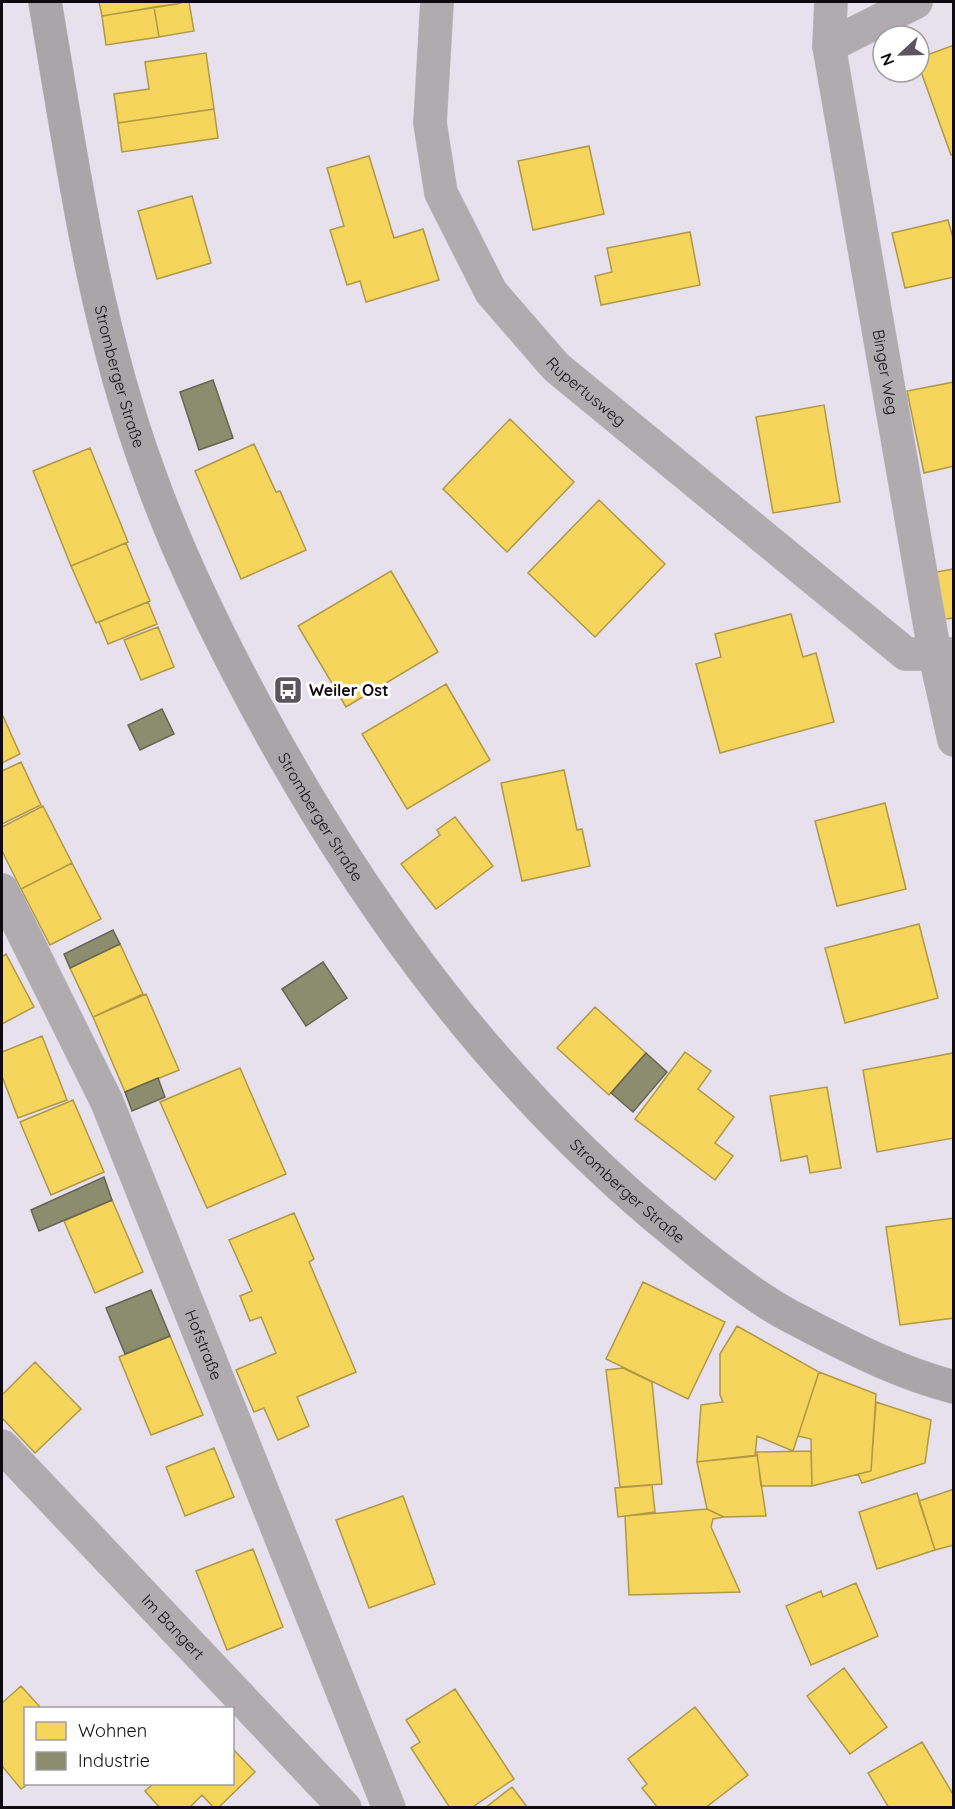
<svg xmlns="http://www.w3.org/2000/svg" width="955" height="1809" viewBox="0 0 955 1809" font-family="Quicksand,sans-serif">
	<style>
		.homes { fill: #f6d55c; stroke: #b09846; stroke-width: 1.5 }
		.industry { fill: #8c8c6e; stroke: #666552; stroke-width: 1.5 }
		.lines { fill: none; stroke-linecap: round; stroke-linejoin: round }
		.minor-casing { stroke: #c4bfc9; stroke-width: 34 }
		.major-casing { stroke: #c4bfc9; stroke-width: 34 }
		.minor { stroke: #b0abae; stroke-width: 33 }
		.major { stroke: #aaa5a8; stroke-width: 33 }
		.labels { text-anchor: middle; stroke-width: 6; stroke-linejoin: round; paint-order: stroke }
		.street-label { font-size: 16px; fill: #0e0a11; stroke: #fff }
		.poi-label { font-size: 16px; font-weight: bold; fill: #0e0a11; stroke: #fff; text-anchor: start }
	</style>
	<rect width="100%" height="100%" fill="#e7e1ed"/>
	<path class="homes" d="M 99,2 L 183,2 L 177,4 L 102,16 Z
		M 183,2 L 189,2 L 194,31 L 159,37 L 154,7 L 177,4 Z
		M 154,7 L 159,37 L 106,45 L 102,16 Z
		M 954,45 L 954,154 L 951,155 L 919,66 L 919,58 Z
		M 206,53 L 214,109 L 118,123 L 114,94 L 149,89 L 145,62 Z
		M 214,109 L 218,138 L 122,152 L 118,123 Z
		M 589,146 L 604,214 L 533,230 L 518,161 Z
		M 369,156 L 394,238 L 423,229 L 439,280 L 366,302 L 360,281 L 347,285 L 330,230 L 344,226 L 327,168 Z
		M 192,196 L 211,263 L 157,279 L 138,211 Z
		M 948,220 L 954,242 L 954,277 L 905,288 L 892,233 Z
		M 690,232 L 700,285 L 601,305 L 595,276 L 612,272 L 607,248 Z
		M 954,382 L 954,466 L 924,473 L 907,391 Z
		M 824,405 L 840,502 L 773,513 L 756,417 Z
		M 510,419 L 574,482 L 507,552 L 443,489 Z
		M 254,444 L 276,492 L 280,491 L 306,550 L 241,579 L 195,471 Z
		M 90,448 L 128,542 L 71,566 L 33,471 Z
		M 599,500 L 665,564 L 595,637 L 528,573 Z
		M 126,543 L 150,601 L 96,623 L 71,566 Z
		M 954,569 L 954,618 L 945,619 L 936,572 Z
		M 391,571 L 438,652 L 346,707 L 298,626 Z
		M 148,602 L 157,624 L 108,644 L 99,622 Z
		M 791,614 L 803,657 L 816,653 L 834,722 L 720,753 L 696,664 L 721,657 L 715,634 Z
		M 158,627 L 174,667 L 141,680 L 124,640 Z
		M 446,684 L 490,760 L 407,809 L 362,734 Z
		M 2,714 L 20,754 L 2,763 Z
		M 21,762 L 41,805 L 2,824 L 2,771 Z
		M 564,770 L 577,830 L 582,829 L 590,866 L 522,881 L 501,783 Z
		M 885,803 L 906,889 L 837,906 L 815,821 Z
		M 43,806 L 72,863 L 21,889 L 2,851 L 2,827 Z
		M 455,817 L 493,866 L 436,909 L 401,864 L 440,835 L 437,830 Z
		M 72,863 L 101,919 L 50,945 L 21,889 Z
		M 919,924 L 938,998 L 845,1023 L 825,948 Z
		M 120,944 L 143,994 L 93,1017 L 70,968 Z
		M 6,954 L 34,1007 L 2,1024 L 2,957 Z
		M 146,994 L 179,1070 L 125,1092 L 93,1017 Z
		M 595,1007 L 646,1053 L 609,1095 L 557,1048 Z
		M 42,1036 L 67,1100 L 18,1118 L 2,1076 L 2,1052 Z
		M 685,1052 L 711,1071 L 698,1089 L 734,1117 L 715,1143 L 733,1156 L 715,1180 L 635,1119 Z
		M 953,1053 L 954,1138 L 877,1152 L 863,1070 Z
		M 240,1068 L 286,1174 L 207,1208 L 160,1102 Z
		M 827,1087 L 841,1168 L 810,1173 L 807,1156 L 781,1161 L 770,1096 Z
		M 73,1100 L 104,1172 L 51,1195 L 20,1122 Z
		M 112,1200 L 143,1272 L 95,1293 L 64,1221 Z
		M 294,1213 L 314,1259 L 309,1262 L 356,1372 L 297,1397 L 309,1426 L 278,1440 L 264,1408 L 254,1412 L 236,1370 L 276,1353 L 261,1317 L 250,1321 L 240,1296 L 252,1291 L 229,1240 Z
		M 954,1218 L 954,1318 L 900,1325 L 886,1227 Z
		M 643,1282 L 725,1322 L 688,1399 L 606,1359 Z
		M 737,1326 L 819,1372 L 793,1451 L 757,1436 L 755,1456 L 697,1462 L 701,1405 L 723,1402 L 720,1395 L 720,1354 Z
		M 170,1336 L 203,1415 L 151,1435 L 119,1357 Z
		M 35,1362 L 81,1409 L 35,1453 L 2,1418 L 2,1395 Z
		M 623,1368 L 652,1382 L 662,1484 L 620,1487 L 606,1370 Z
		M 819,1372 L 876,1394 L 871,1471 L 812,1486 L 811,1439 L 798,1436 Z
		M 876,1402 L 931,1420 L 925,1463 L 862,1483 L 858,1474 L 871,1471 Z
		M 214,1448 L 234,1497 L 185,1516 L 166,1467 Z
		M 811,1451 L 812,1486 L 761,1486 L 757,1452 Z
		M 757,1455 L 766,1516 L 724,1517 L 707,1509 L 697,1462 Z
		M 652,1485 L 655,1512 L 618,1517 L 615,1488 Z
		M 954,1489 L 954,1545 L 935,1550 L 919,1501 Z
		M 917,1493 L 935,1550 L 877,1569 L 859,1512 Z
		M 403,1496 L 435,1584 L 369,1608 L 336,1520 Z
		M 707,1509 L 724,1517 L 713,1519 L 711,1527 L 740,1592 L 629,1595 L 625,1516 Z
		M 253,1549 L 283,1627 L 227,1650 L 196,1571 Z
		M 856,1583 L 878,1636 L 811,1665 L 786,1606 L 821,1591 L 823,1597 Z
		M 844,1668 L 887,1727 L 850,1754 L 807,1696 Z
		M 21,1686 L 41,1708 L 26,1708 L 26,1784 L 28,1784 L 21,1789 L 2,1766 L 2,1703 Z
		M 455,1689 L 514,1779 L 471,1808 L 450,1808 L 411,1748 L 420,1742 L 406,1720 Z
		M 695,1707 L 748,1775 L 705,1808 L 658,1808 L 642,1788 L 647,1784 L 628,1759 Z
		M 922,1742 L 954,1796 L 954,1808 L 889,1808 L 868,1773 Z
		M 232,1748 L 255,1772 L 218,1808 L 214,1808 L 202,1795 L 189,1808 L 160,1808 L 145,1791 L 153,1784 L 232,1784 Z
		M 512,1787 L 528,1808 L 485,1808 Z"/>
	<path class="industry" d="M 213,380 L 233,438 L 199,450 L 180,392 Z
		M 162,709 L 174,734 L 140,750 L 128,725 Z
		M 113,930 L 120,944 L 70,968 L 64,954 Z
		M 323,962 L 347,998 L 306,1026 L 282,989 Z
		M 646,1053 L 667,1072 L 633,1112 L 611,1093 Z
		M 158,1078 L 165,1097 L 132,1111 L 125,1092 Z
		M 104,1177 L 112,1200 L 39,1231 L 31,1210 Z
		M 151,1290 L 170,1336 L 125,1354 L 106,1308 Z"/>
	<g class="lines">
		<g class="minor-casing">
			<g id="minor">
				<path id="s1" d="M 437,2 L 430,123 L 441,193 L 491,292 L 556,367 L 906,654 L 954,654"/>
				<path id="s2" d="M 831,2 L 829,46 L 935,655 L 954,740"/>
				<path d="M 829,46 L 916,2"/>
				<path id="s3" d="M 2,890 L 107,1102 L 389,1808"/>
				<path id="s4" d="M 2,1446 L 345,1808"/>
			</g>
		</g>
		<g class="major-casing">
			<g id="major">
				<path id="s5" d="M 45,2 C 72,159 93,319 148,470 C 177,552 216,632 257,708 C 366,910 500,1092 680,1237 C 709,1261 739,1285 771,1305 C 783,1313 796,1319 809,1326 C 855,1350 903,1374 954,1387"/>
			</g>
		</g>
		<use href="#minor" class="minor"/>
		<use href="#major" class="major"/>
	</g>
	<defs>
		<g id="bus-square" transform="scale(1.5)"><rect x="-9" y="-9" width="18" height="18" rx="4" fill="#5a555e" stroke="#fff"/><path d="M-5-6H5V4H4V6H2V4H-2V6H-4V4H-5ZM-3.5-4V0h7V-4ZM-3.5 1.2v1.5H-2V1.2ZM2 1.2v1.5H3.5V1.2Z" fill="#fff"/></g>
	</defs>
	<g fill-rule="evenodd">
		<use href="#bus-square" x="288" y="690"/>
	</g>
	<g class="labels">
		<g class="street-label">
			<text dy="6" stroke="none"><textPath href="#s2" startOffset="375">Binger Weg</textPath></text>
			<text dy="6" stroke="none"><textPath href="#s5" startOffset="382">Stromberger Straße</textPath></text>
			<text dy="6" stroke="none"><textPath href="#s1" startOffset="441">Rupertusweg</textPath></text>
			<text dy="6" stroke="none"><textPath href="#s5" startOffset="868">Stromberger Straße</textPath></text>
			<text dy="6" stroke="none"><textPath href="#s5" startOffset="1354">Stromberger Straße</textPath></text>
			<text dy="6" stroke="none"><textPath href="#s3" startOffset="498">Hofstraße</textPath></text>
			<text dy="6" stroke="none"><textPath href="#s4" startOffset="249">Im Bangert</textPath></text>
		</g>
		<g class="poi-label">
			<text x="309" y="696">Weiler Ost</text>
		</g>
	</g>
	<rect width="955" height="1809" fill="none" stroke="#0e0a11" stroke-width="6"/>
	<rect x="24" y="1707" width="210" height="78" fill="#ffffff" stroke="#9f9da0" stroke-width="1.5"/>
	<rect x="36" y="1722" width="30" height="18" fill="#f6d55c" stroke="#9f9da0" stroke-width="1.5"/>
	<text x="78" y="1737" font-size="18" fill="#0e0a11">Wohnen</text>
	<rect x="36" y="1752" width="30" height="18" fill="#8c8c6e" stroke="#9f9da0" stroke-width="1.5"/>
	<text x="78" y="1767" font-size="18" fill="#0e0a11">Industrie</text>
	<g transform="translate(901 54) rotate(248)"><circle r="28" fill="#ffffff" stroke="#9f9da0" stroke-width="1.5"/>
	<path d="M0-4.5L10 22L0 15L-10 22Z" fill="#5a555e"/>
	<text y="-9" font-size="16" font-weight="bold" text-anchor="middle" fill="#0e0a11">N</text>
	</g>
</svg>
